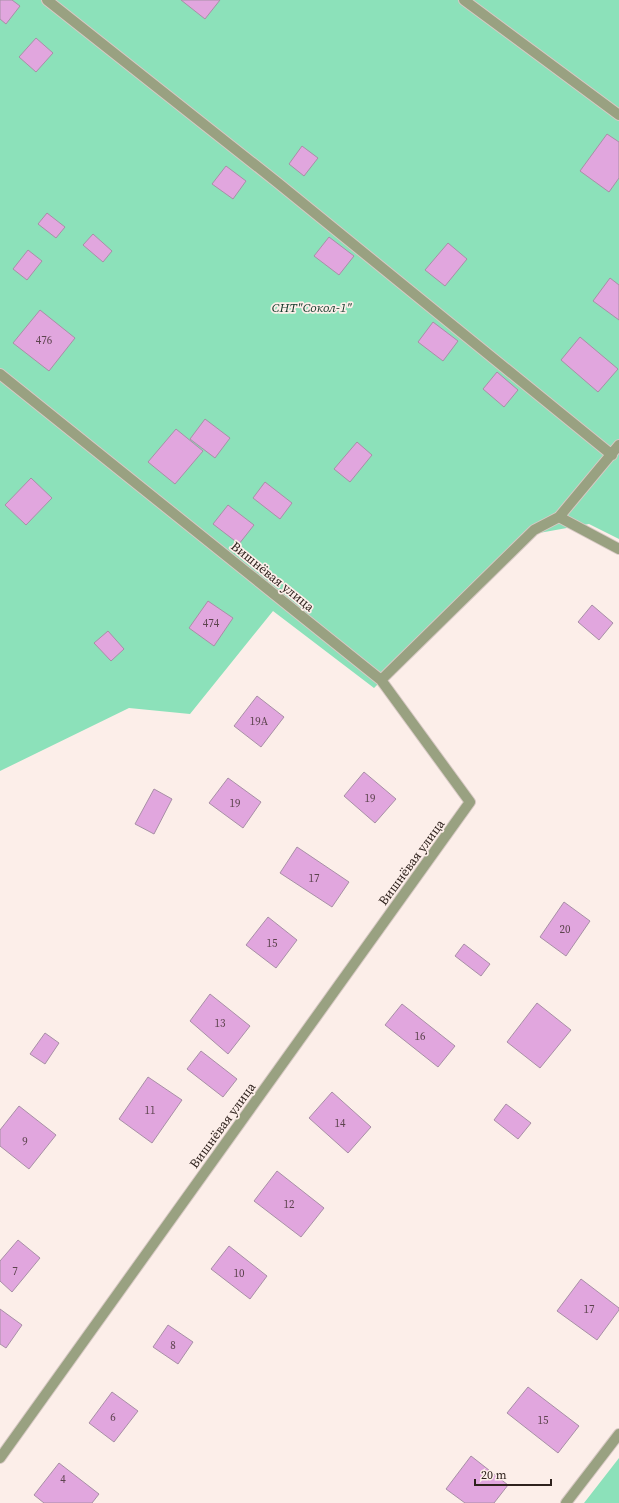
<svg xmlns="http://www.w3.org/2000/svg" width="619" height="1503" viewBox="0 0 619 1503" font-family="'Source Serif 4',serif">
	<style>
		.green { fill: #8ce1ba }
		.building { fill: #e1a6de; stroke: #a88fa6 }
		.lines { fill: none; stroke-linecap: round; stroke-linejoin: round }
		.minor-casing { stroke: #d7c9c4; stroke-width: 12 }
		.minor { stroke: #99a181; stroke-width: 10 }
		.labels { text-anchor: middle; stroke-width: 3.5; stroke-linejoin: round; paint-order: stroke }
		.number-label { font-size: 11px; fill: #5c434d }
		.park-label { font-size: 13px; font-style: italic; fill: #113828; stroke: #fceee9 }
		.street-label { font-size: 13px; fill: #2f221d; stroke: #fceee9 }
	</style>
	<rect width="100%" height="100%" fill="#fceee9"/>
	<path class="green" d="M 0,0 L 619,0 L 619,539 L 589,524 L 528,535 L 374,688 L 273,611 L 190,714 L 129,708 L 0,771 Z
		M 619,1458 L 619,1503 L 584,1503 Z"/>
	<path class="building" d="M 0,0 L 12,0 L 20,6 L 6,24 L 0,19 Z
		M 181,0 L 220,0 L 205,19 Z
		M 36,38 L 53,53 L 36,72 L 19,57 Z
		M 607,134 L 619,142 L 619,178 L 609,192 L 580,171 Z
		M 302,146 L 318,158 L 304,176 L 289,164 Z
		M 226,166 L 246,181 L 233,199 L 212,184 Z
		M 47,213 L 65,227 L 56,238 L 38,224 Z
		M 93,234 L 112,251 L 103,262 L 83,245 Z
		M 329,237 L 354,256 L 339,275 L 314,256 Z
		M 448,243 L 467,259 L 445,286 L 425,270 Z
		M 28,250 L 42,261 L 27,280 L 13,269 Z
		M 610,278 L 619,285 L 619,320 L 593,301 Z
		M 40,310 L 75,338 L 49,371 L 13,343 Z
		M 433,322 L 458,341 L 443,361 L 418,342 Z
		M 580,337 L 618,369 L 598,392 L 561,360 Z
		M 497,372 L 518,390 L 504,407 L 483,389 Z
		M 205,419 L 230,438 L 215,458 L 190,439 Z
		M 176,429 L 203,451 L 175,484 L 148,462 Z
		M 357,442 L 372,455 L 350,482 L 334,469 Z
		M 31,478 L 52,498 L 26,525 L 5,505 Z
		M 265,482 L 292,503 L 280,519 L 253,498 Z
		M 228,505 L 254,525 L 239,544 L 213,524 Z
		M 208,601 L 233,618 L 214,646 L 189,628 Z
		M 592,605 L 613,623 L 599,640 L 578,622 Z
		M 108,631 L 124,649 L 111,661 L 94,643 Z
		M 257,696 L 284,717 L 261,747 L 234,726 Z
		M 364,772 L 396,799 L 375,823 L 344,796 Z
		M 228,778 L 261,802 L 243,828 L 209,803 Z
		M 154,789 L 172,799 L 154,834 L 135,824 Z
		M 297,847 L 349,882 L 332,907 L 280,873 Z
		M 564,902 L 590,921 L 566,956 L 540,937 Z
		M 268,917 L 297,940 L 276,968 L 246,945 Z
		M 464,944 L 490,964 L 481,976 L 455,956 Z
		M 210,994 L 250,1026 L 228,1054 L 190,1021 Z
		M 537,1003 L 571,1030 L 540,1068 L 507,1042 Z
		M 402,1004 L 455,1046 L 438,1067 L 385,1025 Z
		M 45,1033 L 59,1043 L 45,1064 L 30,1054 Z
		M 201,1051 L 237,1079 L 223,1097 L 187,1069 Z
		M 148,1077 L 182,1100 L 152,1143 L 119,1119 Z
		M 332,1092 L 371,1127 L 348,1153 L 309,1118 Z
		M 506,1104 L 531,1123 L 518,1139 L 494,1120 Z
		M 19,1106 L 56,1135 L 29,1169 L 0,1146 L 0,1130 Z
		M 277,1171 L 324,1208 L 301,1237 L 254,1201 Z
		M 18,1240 L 40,1258 L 12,1292 L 0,1281 L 0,1261 Z
		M 229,1246 L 267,1276 L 250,1299 L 211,1269 Z
		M 581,1279 L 619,1308 L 619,1310 L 597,1340 L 557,1311 Z
		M 0,1309 L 22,1325 L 6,1348 L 0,1344 Z
		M 168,1325 L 193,1342 L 178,1364 L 153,1347 Z
		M 528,1387 L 579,1426 L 558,1453 L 507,1413 Z
		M 112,1392 L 138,1411 L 114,1442 L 89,1423 Z
		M 471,1456 L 508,1485 L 494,1503 L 465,1503 L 446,1489 Z
		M 59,1463 L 99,1494 L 92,1503 L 44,1503 L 34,1495 Z"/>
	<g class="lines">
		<g class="minor-casing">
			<path id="minor" d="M 47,0 L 278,183 L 612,455
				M 464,0 L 619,115
				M 0,374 L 381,680 L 470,802 L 0,1458
				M 559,517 L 619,549
				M 381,680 L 534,530 L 559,517 L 619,445
				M 566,1503 L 619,1434"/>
		</g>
		<use href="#minor" class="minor"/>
	</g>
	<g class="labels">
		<g class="number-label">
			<text x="44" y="344">476</text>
			<text x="211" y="627">474</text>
			<text x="259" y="725">19А</text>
			<text x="370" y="802">19</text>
			<text x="235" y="807">19</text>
			<text x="314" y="882">17</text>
			<text x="565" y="933">20</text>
			<text x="272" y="947">15</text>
			<text x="220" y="1027">13</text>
			<text x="420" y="1040">16</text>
			<text x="150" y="1114">11</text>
			<text x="340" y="1127">14</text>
			<text x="25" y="1145">9</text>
			<text x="289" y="1208">12</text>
			<text x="15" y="1275">7</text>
			<text x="239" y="1277">10</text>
			<text x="589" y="1313">17</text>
			<text x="173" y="1349">8</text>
			<text x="113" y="1421">6</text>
			<text x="543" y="1424">15</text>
			<text x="63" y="1483">4</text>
		</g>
		<g class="park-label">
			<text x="312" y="312">СНТ"Сокол-1"</text>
		</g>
		<g class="street-label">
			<text transform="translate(273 576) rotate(39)" y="5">Вишнёвая улица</text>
			<text transform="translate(411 862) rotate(-54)" y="5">Вишнёвая улица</text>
			<text transform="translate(222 1125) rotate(-54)" y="5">Вишнёвая улица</text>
		</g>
	</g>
	<path d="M475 1479v6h76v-6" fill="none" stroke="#2f221d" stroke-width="2"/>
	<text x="481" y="1479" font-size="12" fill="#2f221d" stroke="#fceee9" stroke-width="3" paint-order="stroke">20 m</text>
</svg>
